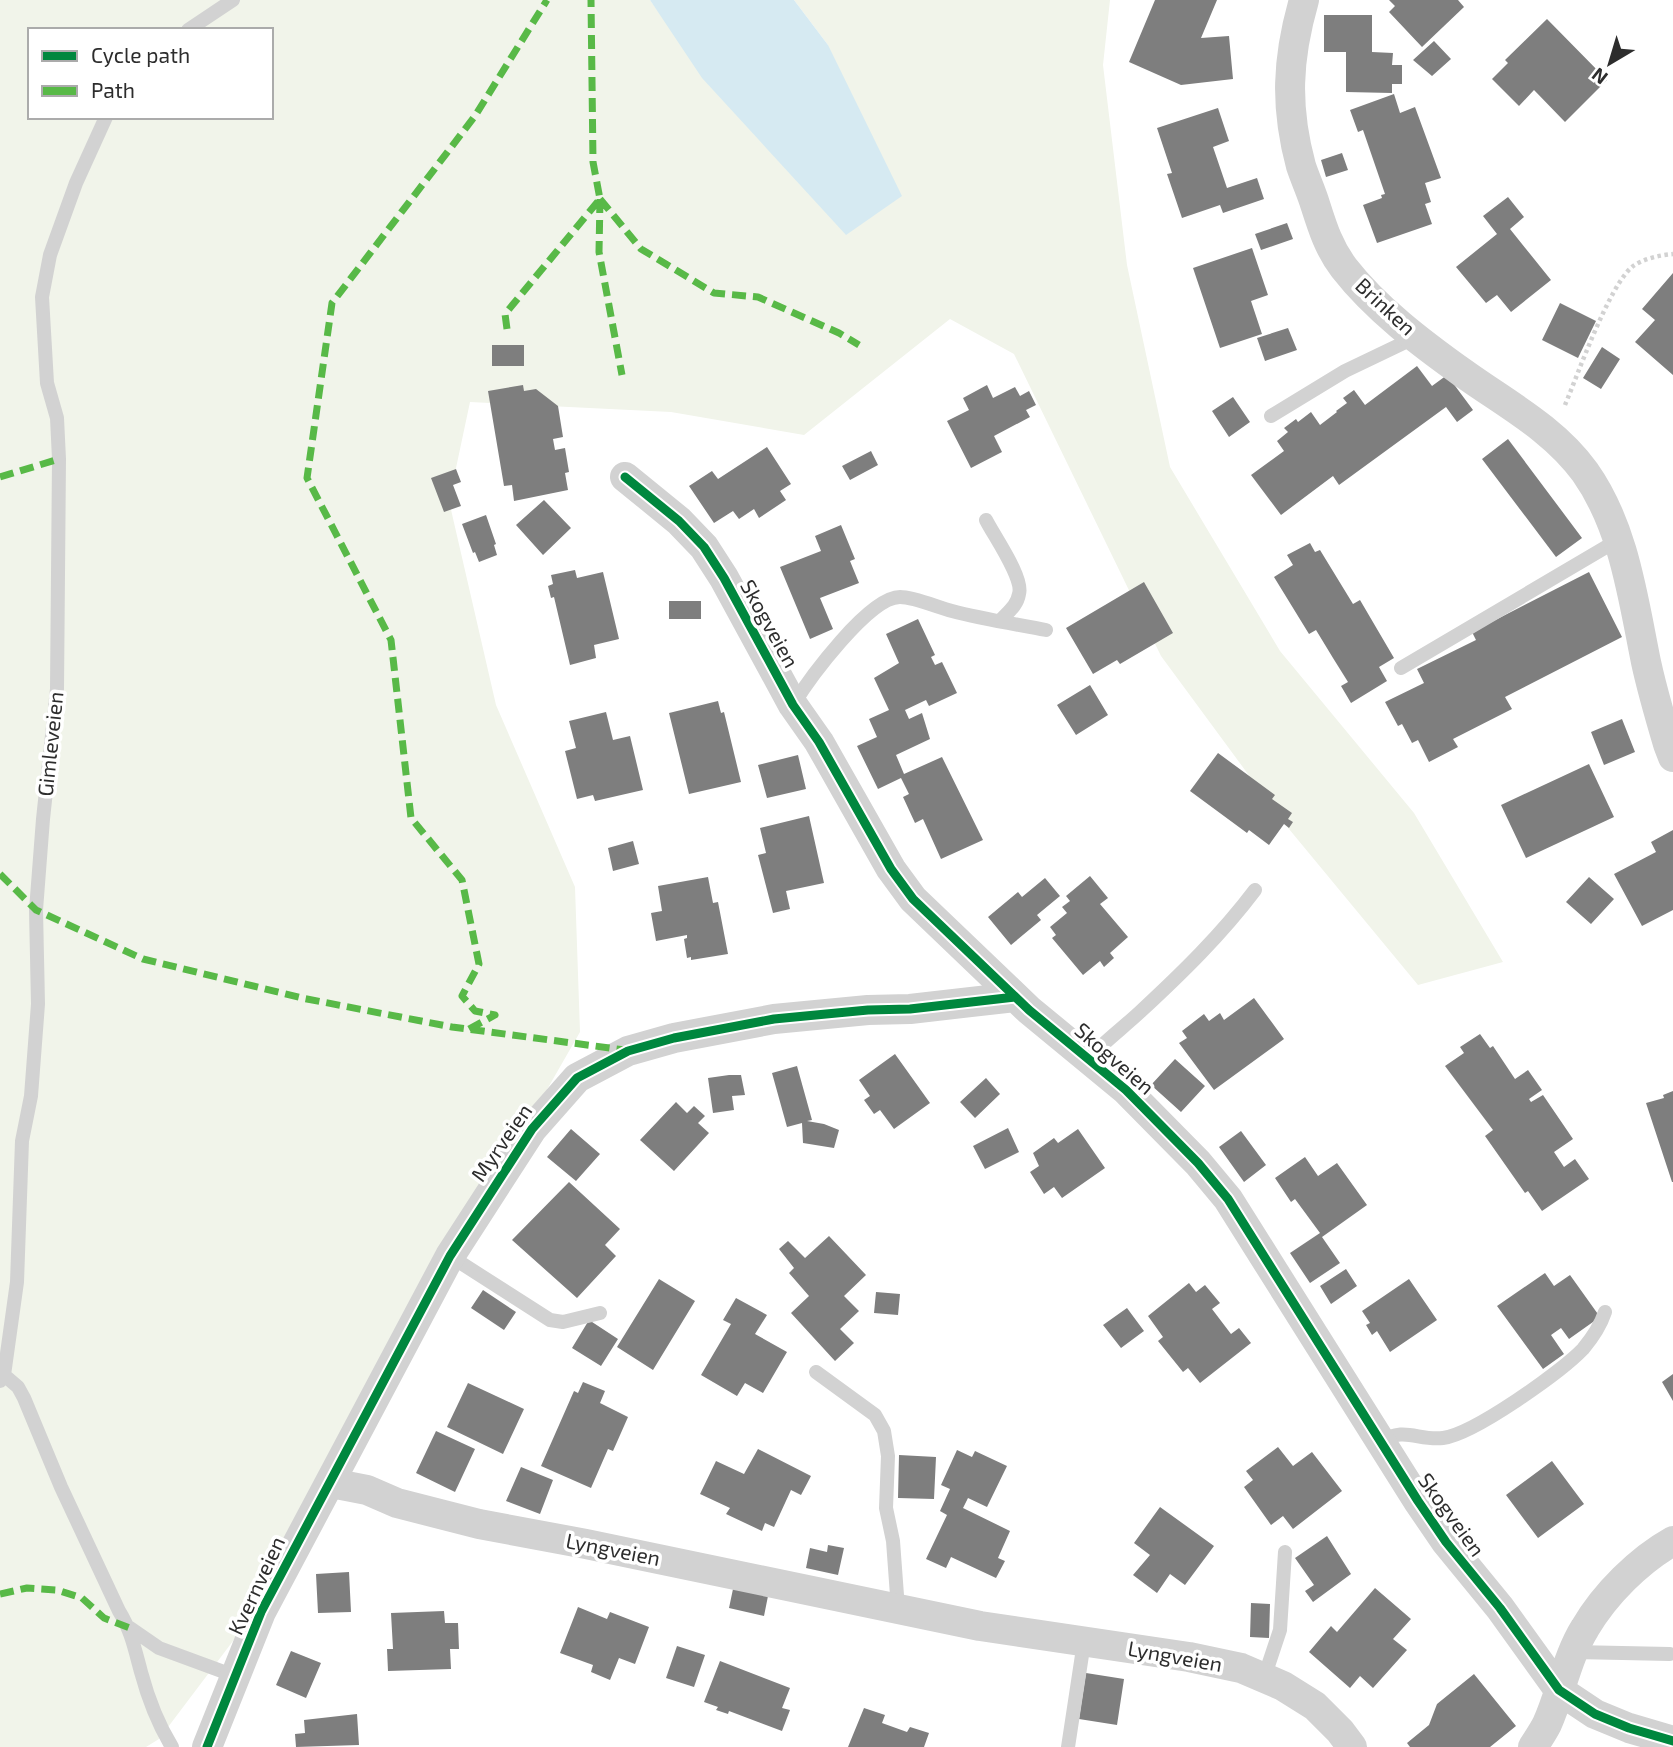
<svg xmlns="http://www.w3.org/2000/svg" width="1673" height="1747" viewBox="0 0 1673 1747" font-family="'Exo 2',sans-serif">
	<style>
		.green { fill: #f1f4ea; fill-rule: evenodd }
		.water { fill: #d6eaf2 }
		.building { fill: #7e7e7e }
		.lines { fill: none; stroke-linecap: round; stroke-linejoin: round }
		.path { stroke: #d2d2d2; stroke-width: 4.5; stroke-dasharray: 3.5 3.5; stroke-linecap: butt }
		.lane { stroke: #d2d2d2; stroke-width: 14 }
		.street { stroke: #d2d2d2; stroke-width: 30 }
		.quiet { stroke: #58b947; stroke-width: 7; stroke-dasharray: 14 7; stroke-linecap: butt }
		.cycleway-casing { stroke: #fff; stroke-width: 13 }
		.cycleway { stroke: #00873e; stroke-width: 9 }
		.labels { text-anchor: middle; stroke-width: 7; stroke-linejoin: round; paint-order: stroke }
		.street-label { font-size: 21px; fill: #2d2d2d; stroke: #fff }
	</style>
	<rect width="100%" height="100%" fill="#fff"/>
	<path class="green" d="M 0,0 L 650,0 L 668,25 L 828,45 L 794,0 L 1110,0 L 1103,65 L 1127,265 L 1170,467 L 1280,651 L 1414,813 L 1503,962 L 1418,985 L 1284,823 L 1161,656 L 1014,354 L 950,319 L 804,435 L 671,412 L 470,402 L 449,501 L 496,705 L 575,887 L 580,1032 L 475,1215 L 279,1580 L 159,1739 L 146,1747 L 0,1747 ZM 30,30 L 271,30 L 271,117 L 30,117 Z"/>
	<path class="water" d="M 650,0 L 794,0 L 828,45 L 902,196 L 846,235 L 702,78 Z"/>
	<path class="building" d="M 1155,0 L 1217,0 L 1201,38 L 1229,36 L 1233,79 L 1181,85 L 1129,62 Z
		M 1389,0 L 1458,0 L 1464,7 L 1422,47 L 1389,12 L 1395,6 Z
		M 1324,15 L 1372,15 L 1372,52 L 1393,53 L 1392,65 L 1402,65 L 1402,84 L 1392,84 L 1392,93 L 1346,92 L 1346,52 L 1324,52 Z
		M 1547,19 L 1607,80 L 1565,122 L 1534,90 L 1519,106 L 1492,79 L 1508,63 L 1505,60 Z
		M 1434,41 L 1451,59 L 1432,76 L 1413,60 Z
		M 1394,94 L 1400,113 L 1415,107 L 1441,178 L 1425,183 L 1431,202 L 1425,204 L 1432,224 L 1377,243 L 1363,205 L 1382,198 L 1381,195 L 1385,194 L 1363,130 L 1358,132 L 1350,110 Z
		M 1218,108 L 1229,141 L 1213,147 L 1227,188 L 1257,178 L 1264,199 L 1223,213 L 1220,205 L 1182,218 L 1167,174 L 1172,173 L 1157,128 Z
		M 1342,153 L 1348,170 L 1326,177 L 1321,160 Z
		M 1508,197 L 1524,217 L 1510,229 L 1551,280 L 1511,312 L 1497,295 L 1486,303 L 1456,267 L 1497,234 L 1483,216 Z
		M 1287,223 L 1293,239 L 1261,250 L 1255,234 Z
		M 1252,248 L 1268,295 L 1251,301 L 1262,334 L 1220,348 L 1193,268 Z
		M 1673,273 L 1673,375 L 1635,342 L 1655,320 L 1642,309 Z
		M 1560,303 L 1596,321 L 1578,358 L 1542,340 Z
		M 1288,328 L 1297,350 L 1265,361 L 1257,338 Z
		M 492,345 L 524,345 L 524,366 L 492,366 Z
		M 1602,347 L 1620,359 L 1601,389 L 1583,378 Z
		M 1417,366 L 1432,386 L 1447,375 L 1473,410 L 1457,422 L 1446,407 L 1339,485 L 1333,476 L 1281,515 L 1251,475 L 1284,451 L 1277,441 L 1288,432 L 1284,428 L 1296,419 L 1298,422 L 1311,412 L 1320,425 L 1337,412 L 1336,411 L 1347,403 L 1343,398 L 1354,390 L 1365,405 Z
		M 523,385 L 524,391 L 536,389 L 558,406 L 563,437 L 553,439 L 555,450 L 565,448 L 569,472 L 565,473 L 568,490 L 514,501 L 512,485 L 504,486 L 488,391 Z
		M 987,385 L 993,398 L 1015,387 L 1020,396 L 1029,391 L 1036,405 L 1026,410 L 1030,417 L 994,436 L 1002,452 L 971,468 L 947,421 L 969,410 L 963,398 Z
		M 1233,397 L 1250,422 L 1229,437 L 1212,411 Z
		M 1508,439 L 1582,538 L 1556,557 L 1482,459 Z
		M 767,447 L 791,484 L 780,491 L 786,500 L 759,518 L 754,509 L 739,519 L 733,511 L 714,523 L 689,486 L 712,471 L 718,479 Z
		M 871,451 L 878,465 L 850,480 L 842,466 Z
		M 456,469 L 461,482 L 453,485 L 461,506 L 444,512 L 431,478 Z
		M 544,500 L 571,528 L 543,555 L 516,525 Z
		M 486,515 L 496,544 L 494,545 L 497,555 L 479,562 L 475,552 L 473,553 L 462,524 Z
		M 841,525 L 855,559 L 850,561 L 859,583 L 820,598 L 833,629 L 810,639 L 780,567 L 821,551 L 815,536 Z
		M 1310,543 L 1315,552 L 1320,550 L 1353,604 L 1360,600 L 1394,658 L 1379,667 L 1387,681 L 1351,703 L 1341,686 L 1348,682 L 1333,658 L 1316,630 L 1309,634 L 1274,577 L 1293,565 L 1287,555 Z
		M 575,570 L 577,578 L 603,572 L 619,639 L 594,645 L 596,658 L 570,665 L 554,597 L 551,598 L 548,586 L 553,584 L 551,575 Z
		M 1589,572 L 1622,637 L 1505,697 L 1512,709 L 1453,739 L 1458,747 L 1429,762 L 1418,740 L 1412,743 L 1402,724 L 1398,726 L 1385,702 L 1424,683 L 1417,669 L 1476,640 L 1472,632 Z
		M 1144,582 L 1173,633 L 1120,664 L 1117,660 L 1093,674 L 1066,628 Z
		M 669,601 L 701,601 L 701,619 L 669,619 Z
		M 918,619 L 935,655 L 931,657 L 935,665 L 942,662 L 957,693 L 929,706 L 926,700 L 905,710 L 909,719 L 922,713 L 930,739 L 896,755 L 904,774 L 942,757 L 983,840 L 941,859 L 923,819 L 915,823 L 903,797 L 909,794 L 901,778 L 878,789 L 857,746 L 877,737 L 869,719 L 889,710 L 874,678 L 899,663 L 886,634 Z
		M 1090,685 L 1108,715 L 1076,735 L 1057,705 Z
		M 718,701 L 721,713 L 724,712 L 741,782 L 689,794 L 669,713 Z
		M 606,712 L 613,740 L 630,736 L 643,790 L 595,801 L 593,795 L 577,799 L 565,751 L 576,748 L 569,721 Z
		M 1622,719 L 1635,752 L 1604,765 L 1591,732 Z
		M 1218,753 L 1275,795 L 1272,799 L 1292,813 L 1288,819 L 1293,822 L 1289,828 L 1284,824 L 1269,845 L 1249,830 L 1247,833 L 1190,791 Z
		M 798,755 L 806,789 L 767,798 L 758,765 Z
		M 1589,764 L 1614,817 L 1526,858 L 1501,805 Z
		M 809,816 L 824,883 L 786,891 L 790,909 L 773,913 L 758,855 L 766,853 L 760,828 Z
		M 1673,830 L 1673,910 L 1642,926 L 1614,874 L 1656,852 L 1651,842 Z
		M 633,841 L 639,864 L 613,871 L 608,848 Z
		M 1090,876 L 1108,898 L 1100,904 L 1128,937 L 1110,953 L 1114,958 L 1104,967 L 1100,961 L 1083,975 L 1052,938 L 1056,935 L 1050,927 L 1067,913 L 1062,907 L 1070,901 L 1066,896 Z
		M 708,877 L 713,903 L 718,902 L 728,954 L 691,960 L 691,957 L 687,958 L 684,939 L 687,938 L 687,935 L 656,941 L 651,913 L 662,911 L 658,886 Z
		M 1589,877 L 1614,899 L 1591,924 L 1566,902 Z
		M 1045,878 L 1060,896 L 1037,915 L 1041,920 L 1011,945 L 988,917 L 1018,892 L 1022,897 Z
		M 1254,998 L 1284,1039 L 1214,1090 L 1179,1043 L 1187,1038 L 1182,1031 L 1204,1014 L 1209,1021 L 1220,1013 L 1224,1020 Z
		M 1480,1034 L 1490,1048 L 1493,1046 L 1515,1079 L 1528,1070 L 1542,1090 L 1529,1099 L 1531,1102 L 1543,1095 L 1573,1139 L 1554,1152 L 1564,1167 L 1575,1159 L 1589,1179 L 1542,1211 L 1528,1191 L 1525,1193 L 1485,1136 L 1493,1130 L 1445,1066 L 1464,1053 L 1460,1047 Z
		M 895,1054 L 930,1103 L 894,1129 L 880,1110 L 874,1114 L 864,1100 L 870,1096 L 859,1080 Z
		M 1175,1059 L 1205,1086 L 1181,1112 L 1151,1085 Z
		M 797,1066 L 812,1120 L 807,1121 L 824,1124 L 839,1130 L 834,1148 L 803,1143 L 802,1123 L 787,1127 L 772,1073 Z
		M 729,1075 L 741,1075 L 745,1095 L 732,1096 L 734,1110 L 713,1113 L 708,1078 Z
		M 986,1078 L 1000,1094 L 975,1118 L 960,1102 Z
		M 1673,1091 L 1673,1182 L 1672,1182 L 1646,1103 L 1664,1098 L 1663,1095 Z
		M 676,1102 L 687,1113 L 694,1106 L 705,1116 L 698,1123 L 709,1133 L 674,1171 L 640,1140 Z
		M 1008,1128 L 1019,1152 L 985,1169 L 973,1146 Z
		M 571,1129 L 600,1154 L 576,1181 L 547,1157 Z
		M 1078,1129 L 1105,1168 L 1062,1198 L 1054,1187 L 1044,1194 L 1030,1172 L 1039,1166 L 1033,1153 L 1054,1138 L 1058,1143 Z
		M 1241,1131 L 1266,1165 L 1244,1182 L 1219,1147 Z
		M 1305,1157 L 1318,1176 L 1337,1163 L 1367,1205 L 1322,1237 L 1340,1263 L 1310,1283 L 1290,1253 L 1320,1233 L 1295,1199 L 1291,1202 L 1275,1178 Z
		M 569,1182 L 620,1229 L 605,1245 L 616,1256 L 577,1298 L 512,1240 Z
		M 829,1236 L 866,1275 L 844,1296 L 859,1311 L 840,1329 L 854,1343 L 835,1361 L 791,1313 L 809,1296 L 789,1273 L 794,1268 L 779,1249 L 788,1241 L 805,1258 Z
		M 1346,1269 L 1357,1286 L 1331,1304 L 1320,1286 Z
		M 1545,1273 L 1554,1286 L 1570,1275 L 1600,1317 L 1569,1339 L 1561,1328 L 1551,1335 L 1564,1354 L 1543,1369 L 1497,1306 Z
		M 659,1279 L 695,1301 L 653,1370 L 617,1347 Z
		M 1409,1279 L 1437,1320 L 1390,1352 L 1377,1331 L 1372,1335 L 1366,1325 L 1370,1323 L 1362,1311 Z
		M 1189,1283 L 1196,1292 L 1205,1285 L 1220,1303 L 1212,1309 L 1231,1334 L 1239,1328 L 1251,1343 L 1200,1383 L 1188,1368 L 1183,1372 L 1158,1341 L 1163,1337 L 1148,1316 Z
		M 483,1290 L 516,1312 L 504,1330 L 471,1308 Z
		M 876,1292 L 900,1294 L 898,1315 L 874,1313 Z
		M 736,1298 L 767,1315 L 755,1334 L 787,1352 L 763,1393 L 745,1383 L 737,1396 L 701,1375 L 731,1324 L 723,1320 Z
		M 1127,1308 L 1144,1331 L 1121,1348 L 1103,1325 Z
		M 589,1320 L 618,1339 L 601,1366 L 572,1348 Z
		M 1673,1374 L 1673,1401 L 1662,1382 Z
		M 583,1382 L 605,1391 L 600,1403 L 628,1417 L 613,1451 L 608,1449 L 591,1488 L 541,1466 L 574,1391 L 578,1393 Z
		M 468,1383 L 524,1409 L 503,1454 L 447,1427 Z
		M 436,1431 L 475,1449 L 455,1492 L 416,1473 Z
		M 1278,1447 L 1293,1466 L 1312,1452 L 1342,1491 L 1293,1529 L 1283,1516 L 1271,1525 L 1244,1487 L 1253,1480 L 1246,1471 Z
		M 758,1449 L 811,1476 L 801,1495 L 791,1490 L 774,1527 L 765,1523 L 762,1531 L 726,1514 L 730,1508 L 700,1494 L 716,1461 L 744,1474 Z
		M 957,1450 L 972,1457 L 975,1451 L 1007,1466 L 987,1507 L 968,1498 L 963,1508 L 1010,1531 L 998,1558 L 1005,1561 L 996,1578 L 951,1557 L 946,1568 L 926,1559 L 947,1515 L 940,1511 L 950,1489 L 941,1485 Z
		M 899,1455 L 936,1457 L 934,1499 L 898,1498 Z
		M 1552,1461 L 1584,1504 L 1538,1538 L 1506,1495 Z
		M 521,1467 L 553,1480 L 540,1514 L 506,1501 Z
		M 1160,1507 L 1214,1546 L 1185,1585 L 1170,1574 L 1157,1593 L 1133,1575 L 1150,1555 L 1134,1543 Z
		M 1327,1536 L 1351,1574 L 1313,1602 L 1305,1591 L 1314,1585 L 1295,1558 Z
		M 828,1545 L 844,1548 L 838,1575 L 806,1568 L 810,1548 L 827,1552 Z
		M 349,1572 L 351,1612 L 318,1613 L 316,1574 Z
		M 1375,1588 L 1411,1619 L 1393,1639 L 1407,1650 L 1373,1688 L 1360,1676 L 1350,1688 L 1309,1652 L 1331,1626 L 1337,1632 Z
		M 733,1589 L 768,1596 L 764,1616 L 729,1608 Z
		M 1251,1603 L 1270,1604 L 1269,1638 L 1250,1637 Z
		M 578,1607 L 607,1619 L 610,1612 L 649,1627 L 635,1664 L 619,1658 L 610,1680 L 591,1672 L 593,1665 L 560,1653 Z
		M 444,1611 L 445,1623 L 458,1623 L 459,1649 L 450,1649 L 451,1669 L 388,1671 L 387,1649 L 393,1649 L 391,1613 Z
		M 677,1646 L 705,1655 L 694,1687 L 666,1678 Z
		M 291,1651 L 321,1663 L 306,1698 L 276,1685 Z
		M 720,1661 L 790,1688 L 782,1708 L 790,1710 L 782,1731 L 729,1711 L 728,1714 L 716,1710 L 718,1707 L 704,1702 Z
		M 1086,1673 L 1124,1679 L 1117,1725 L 1079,1719 Z
		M 1474,1674 L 1516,1726 L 1490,1747 L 1410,1747 L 1407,1743 L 1429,1725 L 1437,1704 Z
		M 864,1708 L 885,1715 L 882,1723 L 907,1732 L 910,1727 L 929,1733 L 924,1747 L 848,1747 Z
		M 357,1714 L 359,1745 L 296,1747 L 295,1734 L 305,1733 L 304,1720 Z"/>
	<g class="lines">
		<path class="path" d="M 1565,405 C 1578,374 1609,286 1632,267 C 1642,259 1660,255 1673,254"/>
		<path class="lane" d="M 188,30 L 233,0
			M 1271,416 L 1345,371 L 1416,337
			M 986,520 C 994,536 1024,578 1019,594 C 1017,606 1008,612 1000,621
			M 1401,668 L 1618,540
			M 793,705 C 809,679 869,597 900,597 C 914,597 937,607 952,611 C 982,619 1015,624 1046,630
			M 1089,1058 C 1105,1041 1124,1027 1141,1011 C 1182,973 1221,935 1255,890
			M 450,1256 L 550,1320 L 563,1322 L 600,1313
			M 816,1372 L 875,1415 L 884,1431 L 888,1456 L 886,1508 L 893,1541 L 898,1609
			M 4,1375 L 18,1387 L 24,1398 L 61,1487 L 119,1611 C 131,1630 135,1650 141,1672 C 148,1698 158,1724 172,1747
			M 0,1381 L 4,1375 L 17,1282 L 22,1141 L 31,1096 L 38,1004 L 36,910 L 43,819 L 57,689 L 59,459 L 57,418 L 47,383 L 42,297 L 50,255 L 76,183 L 106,117
			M 1381,1442 C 1404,1426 1418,1441 1443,1438 C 1474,1434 1561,1372 1583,1349 C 1593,1337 1600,1327 1605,1312
			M 130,1628 L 159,1648 L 235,1676
			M 1574,1652 L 1670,1654
			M 1264,1678 L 1280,1630 L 1285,1552
			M 1068,1747 L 1084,1642"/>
		<path class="street" d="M 1304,0 C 1287,59 1285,107 1301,166 C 1305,178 1310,189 1314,201 C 1322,226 1328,247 1344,268 C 1376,309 1421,343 1463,373 C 1506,404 1553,428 1585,472 C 1624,527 1633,598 1646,662 C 1652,690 1660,717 1668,744 L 1673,757
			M 625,477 L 679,521 L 704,547 L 724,578 L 793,705 L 819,742 L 891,869 L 913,899 L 1029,1010 L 1126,1090 L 1198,1163 L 1228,1199 L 1418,1501 L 1446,1542 L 1500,1608 L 1559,1690 L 1595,1714 L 1629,1728 L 1673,1741
			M 331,1483 L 367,1490 L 397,1503 L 479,1524 L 586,1544 L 980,1626 L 1189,1657 L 1241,1668 L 1283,1686 L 1315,1706 L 1340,1731 L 1352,1747
			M 207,1747 L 261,1612 L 450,1256 L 532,1129 L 577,1078 L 628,1051 L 674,1038 L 774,1019 L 868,1010 L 910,1009 L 1015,997
			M 1533,1747 C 1538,1739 1543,1732 1547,1724 C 1561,1693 1567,1657 1585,1628 C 1605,1594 1639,1560 1673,1541"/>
		<path class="quiet" d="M 600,199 L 641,249 L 714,293 L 758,297 L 839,333 L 859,345
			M 600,199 L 599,252 L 622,375
			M 507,329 L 505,314 L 600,199 L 593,162 L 591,0
			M 0,477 L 59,459
			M 0,874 L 36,910 L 143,959 L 302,998 L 452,1027 L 625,1050
			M 469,1029 L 495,1015 L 475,1011 L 462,996 L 479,964 L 462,880 L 411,818 L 391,640 L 307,478 L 332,303 L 475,116 L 547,0
			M 0,1594 L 27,1588 L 57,1590 L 82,1598 L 104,1618 L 130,1628"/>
		<g class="cycleway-casing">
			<path id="cycleway" d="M 625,477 L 679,521 L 704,547 L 724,578 L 793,705 L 819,742 L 891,869 L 913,899 L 1029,1010 L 1126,1090 L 1198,1163 L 1228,1199 L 1418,1501 L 1446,1542 L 1500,1608 L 1559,1690 L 1595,1714 L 1629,1728 L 1673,1741
				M 207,1747 L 261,1612 L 450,1256 L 532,1129 L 577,1078 L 628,1051 L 674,1038 L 774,1019 L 868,1010 L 910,1009 L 1015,997"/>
		</g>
		<use href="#cycleway" class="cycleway"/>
	</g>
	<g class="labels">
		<g class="street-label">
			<text transform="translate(1385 307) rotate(43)" y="7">Brinken</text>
			<text transform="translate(769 624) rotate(61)" y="7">Skogveien</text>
			<text transform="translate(51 744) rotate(-84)" y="7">Gimleveien</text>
			<text transform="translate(1114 1059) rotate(41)" y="7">Skogveien</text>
			<text transform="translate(502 1143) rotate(-55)" y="7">Myrveien</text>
			<text transform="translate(1451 1515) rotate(54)" y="7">Skogveien</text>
			<text transform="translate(613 1550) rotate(11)" y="7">Lyngveien</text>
			<text transform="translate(257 1586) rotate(-65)" y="7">Kvernveien</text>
			<text transform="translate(1175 1657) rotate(10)" y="7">Lyngveien</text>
		</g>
	</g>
	<rect x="28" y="28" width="245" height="91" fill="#ffffff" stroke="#ababab" stroke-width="2"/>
	<rect x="42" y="51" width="35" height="10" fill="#00873e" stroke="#ababab" stroke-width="2"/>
	<text x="91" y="63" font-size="21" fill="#2d2d2d">Cycle path</text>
	<rect x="42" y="86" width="35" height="10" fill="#58b947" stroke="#ababab" stroke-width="2"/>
	<text x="91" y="98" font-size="21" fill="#2d2d2d">Path</text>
	<g transform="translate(1610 63) rotate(218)" stroke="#ffffff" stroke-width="5" paint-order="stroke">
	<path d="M0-5L12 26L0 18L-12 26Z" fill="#2d2d2d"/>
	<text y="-10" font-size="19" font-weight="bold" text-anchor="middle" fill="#2d2d2d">N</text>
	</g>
</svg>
